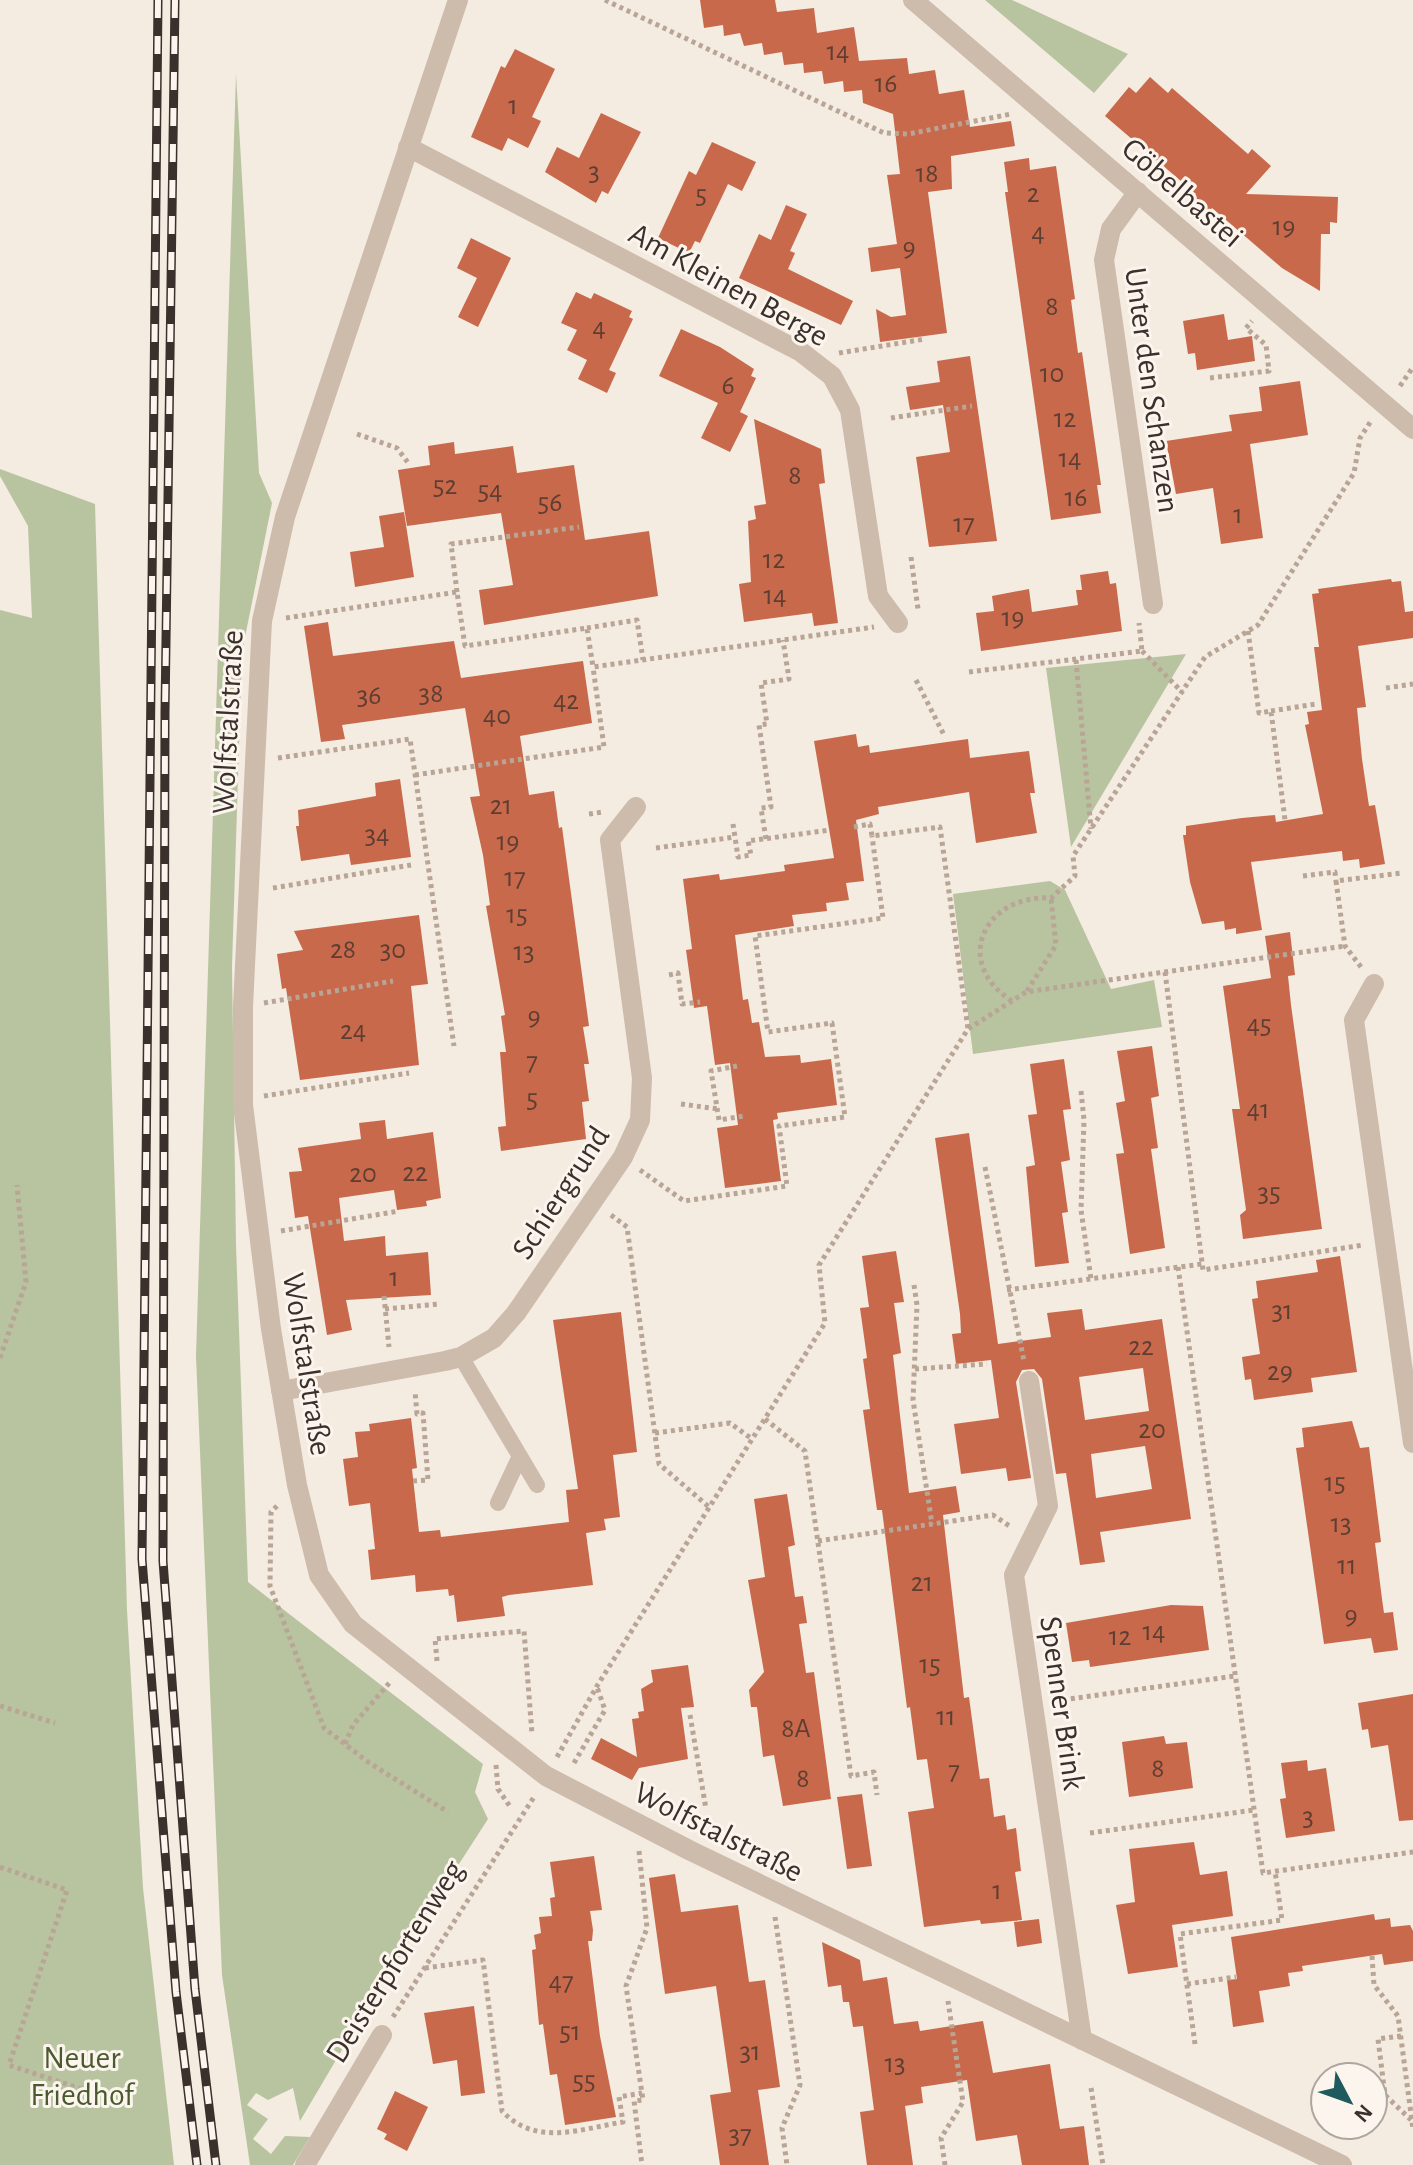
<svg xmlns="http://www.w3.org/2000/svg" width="1413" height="2165" viewBox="0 0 1413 2165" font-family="'Alegreya Sans',sans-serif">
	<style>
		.green { fill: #b8c4a0 }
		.building { fill: #c8694b; fill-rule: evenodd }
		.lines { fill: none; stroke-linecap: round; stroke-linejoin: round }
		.path { stroke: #b9a596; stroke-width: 5; stroke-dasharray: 4 4; stroke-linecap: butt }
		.service { stroke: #cdbbac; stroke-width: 16 }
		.minor { stroke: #cdbbac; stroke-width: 20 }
		.rail-casing { stroke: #3b302b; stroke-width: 9 }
		.rail { stroke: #fbf5ee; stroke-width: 6; stroke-dasharray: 18; stroke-linecap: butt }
		.labels { text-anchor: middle; stroke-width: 6; stroke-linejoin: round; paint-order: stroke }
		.number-label { font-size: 28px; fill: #5e3e33 }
		.street-label { font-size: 32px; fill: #3b302b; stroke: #fbf5ee }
		.park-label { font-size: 32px; fill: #4a5a2e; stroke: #fbf5ee }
	</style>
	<rect width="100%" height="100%" fill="#f4ebe1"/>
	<path class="green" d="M 985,0 L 1012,0 L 1128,54 L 1094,93 Z
		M 236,74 L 259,473 L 272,503 L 242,652 L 232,966 L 236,1245 L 248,1582 L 483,1764 L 475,1792 L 488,1819 L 375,1994 L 300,2121 L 293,2088 L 268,2100 L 256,2093 L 247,2105 L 268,2119 L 253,2139 L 271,2154 L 285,2136 L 310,2137 L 293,2165 L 250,2165 L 222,1975 L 196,1356 Z
		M 0,469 L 95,504 L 127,1610 L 143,1888 L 174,2165 L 0,2165 L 0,610 L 32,618 L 28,526 L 0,476 Z
		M 1186,654 L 1071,847 L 1046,668 Z
		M 1050,881 L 1065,890 L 1111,989 L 1154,980 L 1162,1027 L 973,1054 L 953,894 Z"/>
	<path class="building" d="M 700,0 L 775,0 L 777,12 L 814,8 L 817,33 L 854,27 L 859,61 L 907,58 L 909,74 L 935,70 L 939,94 L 964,90 L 970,127 L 1011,121 L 1015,146 L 951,156 L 952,189 L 928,192 L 947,333 L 880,342 L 876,309 L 891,317 L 906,315 L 900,268 L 871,272 L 868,248 L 897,244 L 887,175 L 900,174 L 893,114 L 863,103 L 862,90 L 844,92 L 843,81 L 824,84 L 822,71 L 804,73 L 803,63 L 784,65 L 782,52 L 764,55 L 762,43 L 744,46 L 740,33 L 724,36 L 723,25 L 704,28 Z
		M 515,49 L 555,69 L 532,117 L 541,121 L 528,148 L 508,138 L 502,151 L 471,137 L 501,66 L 505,68 Z
		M 1150,77 L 1168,93 L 1172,88 L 1248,154 L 1252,149 L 1271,166 L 1246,194 L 1338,197 L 1337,223 L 1330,222 L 1330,234 L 1321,234 L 1320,291 L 1282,268 L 1212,208 L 1209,212 L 1192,198 L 1196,194 L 1105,116 L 1129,87 L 1136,93 Z
		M 601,113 L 641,132 L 608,194 L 602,191 L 596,203 L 545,172 L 557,147 L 579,158 Z
		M 712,142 L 756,162 L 742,191 L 728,184 L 700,243 L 695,241 L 689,253 L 658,238 L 689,171 L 696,175 Z
		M 1029,158 L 1030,170 L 1056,166 L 1075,299 L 1071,300 L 1078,353 L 1082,352 L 1101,485 L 1097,485 L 1101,513 L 1051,520 L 1005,192 L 1008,192 L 1004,162 Z
		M 786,205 L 807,214 L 790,251 L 795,253 L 788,269 L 853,301 L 841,325 L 739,278 L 759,234 L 771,240 Z
		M 471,238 L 511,258 L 478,327 L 458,317 L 477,278 L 457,268 Z
		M 576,292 L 591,299 L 594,293 L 632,311 L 629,317 L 633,319 L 609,370 L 616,373 L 607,393 L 578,379 L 587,360 L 567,350 L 577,330 L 561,323 Z
		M 1224,314 L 1228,340 L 1252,336 L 1255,361 L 1197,370 L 1195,353 L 1188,354 L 1183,321 Z
		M 681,329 L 720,347 L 754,369 L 751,376 L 756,378 L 740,412 L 748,416 L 730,452 L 701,438 L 718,403 L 659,376 Z
		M 970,356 L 997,541 L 929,547 L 916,457 L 950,452 L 943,405 L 910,410 L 906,387 L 940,382 L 937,361 Z
		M 1300,381 L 1308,435 L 1250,444 L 1263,538 L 1221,544 L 1213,488 L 1176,494 L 1166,441 L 1232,431 L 1229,415 L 1262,411 L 1259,387 Z
		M 754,419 L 821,449 L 825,483 L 819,484 L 838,623 L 814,626 L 812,613 L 744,622 L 739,584 L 751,582 L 748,521 L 756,519 L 754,506 L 766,504 Z
		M 454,442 L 455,454 L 513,446 L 517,473 L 574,465 L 585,540 L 649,531 L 658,596 L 484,625 L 479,590 L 513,585 L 501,513 L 407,526 L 398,470 L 430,465 L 428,446 Z
		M 404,512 L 414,577 L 355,587 L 350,552 L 384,547 L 379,516 Z
		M 1108,571 L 1110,584 L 1116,583 L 1122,631 L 981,651 L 976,613 L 994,611 L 992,596 L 1029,589 L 1032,612 L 1078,605 L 1076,590 L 1082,590 L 1080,575 Z
		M 1391,579 L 1392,582 L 1401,581 L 1405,612 L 1413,611 L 1413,638 L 1358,646 L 1366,707 L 1357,708 L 1362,759 L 1369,806 L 1375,805 L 1385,864 L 1360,868 L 1359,859 L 1343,861 L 1342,851 L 1251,862 L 1262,930 L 1236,934 L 1236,928 L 1225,930 L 1224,921 L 1202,924 L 1190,882 L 1183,835 L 1186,835 L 1186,826 L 1242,818 L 1275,815 L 1276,822 L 1323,814 L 1305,725 L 1309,724 L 1307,712 L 1322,710 L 1314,647 L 1319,647 L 1312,594 L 1319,593 L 1318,589 Z
		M 328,622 L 333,656 L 454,641 L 461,678 L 583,661 L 592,723 L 520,736 L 529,795 L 554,791 L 559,828 L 562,827 L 589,1026 L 583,1027 L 589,1064 L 584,1064 L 589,1101 L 582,1102 L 586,1139 L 501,1151 L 498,1127 L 506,1126 L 500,1052 L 506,1052 L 501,1016 L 505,1015 L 486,906 L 490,905 L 483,855 L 470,797 L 480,796 L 465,708 L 342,725 L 345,739 L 321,742 L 304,626 Z
		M 856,734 L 858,747 L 869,745 L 870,753 L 968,739 L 970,758 L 1029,751 L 1035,793 L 1030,793 L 1037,833 L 976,843 L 969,792 L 878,807 L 879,814 L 856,820 L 864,881 L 846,883 L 849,900 L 826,903 L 827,911 L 792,915 L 794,926 L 735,935 L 743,1000 L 748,999 L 752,1023 L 759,1022 L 765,1057 L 800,1055 L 801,1063 L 831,1059 L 837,1105 L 777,1113 L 778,1119 L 773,1120 L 781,1181 L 725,1188 L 717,1128 L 738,1125 L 730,1063 L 715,1065 L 707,1006 L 694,1008 L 686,950 L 692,949 L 683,879 L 719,874 L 720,880 L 785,871 L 784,865 L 834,858 L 814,741 Z
		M 400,779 L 411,857 L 351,865 L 349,854 L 301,861 L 296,826 L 299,826 L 298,810 L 376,796 L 375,783 Z
		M 419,915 L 428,984 L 411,986 L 419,1065 L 300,1080 L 286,988 L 282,989 L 277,954 L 303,950 L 294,931 Z
		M 1290,932 L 1295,975 L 1288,976 L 1291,1005 L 1322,1229 L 1243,1239 L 1240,1215 L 1246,1210 L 1232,1109 L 1240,1109 L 1223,986 L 1271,978 L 1265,936 Z
		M 1152,1046 L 1159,1096 L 1151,1098 L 1158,1148 L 1151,1149 L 1165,1248 L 1130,1254 L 1116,1154 L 1124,1153 L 1116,1103 L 1125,1101 L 1117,1051 Z
		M 1064,1059 L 1071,1109 L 1063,1110 L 1070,1160 L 1061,1162 L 1068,1212 L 1062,1213 L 1069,1263 L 1035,1267 L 1026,1167 L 1035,1165 L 1028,1115 L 1037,1114 L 1030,1064 Z
		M 385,1120 L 387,1139 L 433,1132 L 441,1198 L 426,1201 L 427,1206 L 397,1210 L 394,1190 L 339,1198 L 344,1241 L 385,1236 L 386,1256 L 428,1252 L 431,1295 L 346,1300 L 352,1330 L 327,1335 L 308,1216 L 295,1218 L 289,1172 L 302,1171 L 298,1148 L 361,1139 L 359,1123 Z
		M 969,1133 L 998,1344 L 1051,1337 L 1047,1313 L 1082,1309 L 1085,1330 L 1162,1319 L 1191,1519 L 1100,1532 L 1105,1562 L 1080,1565 L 1066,1473 L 1056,1474 L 1042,1379 L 1034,1369 L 1022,1370 L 1016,1382 L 1031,1478 L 1008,1481 L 1006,1468 L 961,1474 L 954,1424 L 999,1418 L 991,1360 L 956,1364 L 952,1334 L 961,1333 L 960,1314 L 935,1138 ZM 1143,1368 L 1149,1411 L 1085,1420 L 1079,1377 ZM 1145,1446 L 1152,1489 L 1096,1498 L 1091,1454 Z
		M 896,1251 L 904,1302 L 894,1303 L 901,1353 L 893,1355 L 909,1493 L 956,1486 L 960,1512 L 943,1515 L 964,1698 L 969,1697 L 980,1779 L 989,1778 L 994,1817 L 1005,1815 L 1007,1830 L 1016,1828 L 1021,1871 L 1015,1872 L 1022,1920 L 981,1924 L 980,1920 L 924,1927 L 908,1812 L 934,1808 L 927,1759 L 917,1760 L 910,1707 L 907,1708 L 882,1510 L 877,1510 L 863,1410 L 870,1409 L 863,1359 L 867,1358 L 860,1308 L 869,1307 L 862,1256 Z
		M 1340,1256 L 1357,1372 L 1311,1378 L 1313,1392 L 1254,1400 L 1251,1379 L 1245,1380 L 1242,1357 L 1260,1354 L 1252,1299 L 1258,1298 L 1256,1281 L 1318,1272 L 1316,1260 Z
		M 621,1312 L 637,1452 L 613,1455 L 620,1517 L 604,1519 L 606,1530 L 586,1533 L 593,1585 L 509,1595 L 502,1597 L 505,1616 L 457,1622 L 454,1595 L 449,1596 L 448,1589 L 416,1592 L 415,1575 L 371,1580 L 368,1550 L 375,1549 L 370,1503 L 349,1506 L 343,1459 L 358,1457 L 355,1432 L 370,1431 L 369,1424 L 411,1418 L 417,1468 L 412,1469 L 419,1532 L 440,1530 L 441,1537 L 569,1522 L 566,1490 L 578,1489 L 553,1320 Z
		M 1352,1421 L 1360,1448 L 1369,1447 L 1381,1542 L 1375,1543 L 1382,1599 L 1384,1613 L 1393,1612 L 1398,1650 L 1374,1653 L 1371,1638 L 1324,1644 L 1296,1448 L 1304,1447 L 1302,1428 Z
		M 787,1494 L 795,1545 L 788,1547 L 795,1597 L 803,1596 L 807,1623 L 799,1624 L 806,1673 L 814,1672 L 831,1799 L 783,1806 L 774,1755 L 763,1757 L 757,1707 L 751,1707 L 749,1690 L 764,1672 L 748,1580 L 765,1577 L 754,1499 Z
		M 1171,1605 L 1203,1606 L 1209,1650 L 1090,1667 L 1089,1660 L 1072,1662 L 1066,1623 Z
		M 688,1665 L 694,1707 L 681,1708 L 688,1759 L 639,1768 L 632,1780 L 591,1759 L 601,1738 L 637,1757 L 632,1719 L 639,1718 L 638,1712 L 644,1711 L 641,1689 L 653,1682 L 651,1670 Z
		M 1413,1694 L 1413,1820 L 1399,1821 L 1388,1745 L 1371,1748 L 1368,1729 L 1362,1730 L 1358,1703 Z
		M 1164,1736 L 1166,1744 L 1187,1742 L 1193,1788 L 1129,1797 L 1122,1742 Z
		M 1307,1760 L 1308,1771 L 1326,1768 L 1335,1831 L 1286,1838 L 1280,1799 L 1286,1798 L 1281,1763 Z
		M 862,1794 L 872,1866 L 847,1869 L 837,1797 Z
		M 1194,1842 L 1200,1875 L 1227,1871 L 1233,1916 L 1172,1925 L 1178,1967 L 1128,1974 L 1116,1905 L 1135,1902 L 1129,1849 Z
		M 594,1856 L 602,1910 L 590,1911 L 593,1930 L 592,1941 L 588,1941 L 600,2036 L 616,2117 L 565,2125 L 557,2074 L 550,2075 L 543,2024 L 539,2025 L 532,1950 L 536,1949 L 534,1935 L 541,1933 L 539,1917 L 552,1916 L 550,1898 L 555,1897 L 550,1862 Z
		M 675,1874 L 681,1912 L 738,1905 L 749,1982 L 765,1980 L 780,2087 L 758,2090 L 769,2165 L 720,2165 L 710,2095 L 731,2092 L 716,1986 L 665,1994 L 649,1878 Z
		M 1374,1914 L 1375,1920 L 1390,1918 L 1391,1927 L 1410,1925 L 1413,1931 L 1413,1961 L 1384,1965 L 1382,1954 L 1302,1966 L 1303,1971 L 1288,1973 L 1290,1986 L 1259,1991 L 1264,2022 L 1233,2027 L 1227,1980 L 1237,1979 L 1231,1937 Z
		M 1039,1919 L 1042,1943 L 1017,1947 L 1014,1922 Z
		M 822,1942 L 860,1960 L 863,1981 L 887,1977 L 894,2024 L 918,2021 L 920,2031 L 983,2021 L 993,2073 L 1050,2064 L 1060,2129 L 1084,2126 L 1089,2165 L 1022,2165 L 1017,2135 L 976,2141 L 967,2080 L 921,2087 L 923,2103 L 905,2106 L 913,2165 L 867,2165 L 860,2112 L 874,2110 L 863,2026 L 853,2027 L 849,2002 L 843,2002 L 841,1985 L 828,1987 Z
		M 474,2006 L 485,2093 L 461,2096 L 457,2060 L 433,2064 L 424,2013 Z
		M 395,2091 L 428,2107 L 407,2151 L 384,2139 L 387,2134 L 377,2129 Z"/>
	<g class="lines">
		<path class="path" d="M 605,0 L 884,133 L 908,134 L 1011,114
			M 839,353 L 925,339
			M 1210,378 L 1269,371 L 1266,345 L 1246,328 L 1252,321
			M 1400,386 L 1413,367
			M 891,418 L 972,406
			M 357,434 L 397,448 L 409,464
			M 911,557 L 918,609
			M 457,592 L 451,544 L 579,527
			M 286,618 L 457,592 L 465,646 L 587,628 L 593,667 L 874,627
			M 587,628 L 637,620 L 643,660
			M 1248,631 L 1259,713 L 1271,711 L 1285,820
			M 1142,651 L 1182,692
			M 1076,660 L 1091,829
			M 969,672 L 1142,651 L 1139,623
			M 916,680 L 945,737
			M 1386,688 L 1413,684
			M 1271,711 L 1316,704
			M 278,758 L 410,739 L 454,1046
			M 415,775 L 604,747 L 593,667
			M 589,814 L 603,812
			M 733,824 L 738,857 L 751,855 L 748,841 L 830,830
			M 854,827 L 870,824 L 872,836 L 940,827 L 968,1029
			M 766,839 L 761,808 L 771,807 L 759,725 L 767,724 L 761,683 L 789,679 L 783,640
			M 656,848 L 735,837
			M 1303,876 L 1335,872 L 1336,881
			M 273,888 L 411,865
			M 1361,967 L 1345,946 L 1336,881 L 1402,873
			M 1165,972 L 1203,1270 L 1363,1245
			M 669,975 L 678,973 L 682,1004 L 700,1002
			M 1027,991 L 1056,945 L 1051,898
			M 1012,1001 C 951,962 985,894 1051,898 L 1075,876 L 1073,856 L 1205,657 L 1258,625 L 1354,473 L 1360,438 L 1371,421
			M 264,1003 L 393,981
			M 737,1066 L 711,1071 L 719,1120 L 744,1116
			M 1081,1091 L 1084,1120 L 1081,1210 L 1091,1279
			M 264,1096 L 409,1073
			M 681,1104 L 718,1109
			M 985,1167 L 1024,1361
			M 640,1170 L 684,1201 L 787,1186 L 779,1126 L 845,1117 L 832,1023 L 768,1032 L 755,936 L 883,918 L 872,836
			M 611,1215 L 627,1227 L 659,1464 L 709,1507
			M 281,1231 L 399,1211
			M 1178,1267 L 1263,1873 L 1413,1852
			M 914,1285 L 917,1305 L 913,1400 L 932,1524
			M 1007,1290 L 1202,1264
			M 384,1296 L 389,1347
			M 385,1309 L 439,1304
			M 0,1358 L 26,1282 L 17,1185
			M 915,1369 L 987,1364
			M 765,1419 L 805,1451 L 851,1776 L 874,1772 L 877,1795
			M 655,1433 L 730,1423 L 752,1439
			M 413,1481 L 428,1480 L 423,1413 L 417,1414 L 415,1391
			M 277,1506 L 271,1512 L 270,1586 L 324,1728 L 368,1762 L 448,1812
			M 818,1541 L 993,1515 L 1011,1527
			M 437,1661 L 435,1639 L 524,1631 L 532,1734
			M 1055,1701 L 1235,1676
			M 0,1706 L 55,1723
			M 690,1715 L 706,1809
			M 345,1744 L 353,1725 L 391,1681
			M 557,1757 L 597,1686 L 825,1323 L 819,1265 L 968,1029 L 1026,992 L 1345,946
			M 574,1763 L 605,1710 L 597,1687
			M 496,1765 L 498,1789 L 511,1808
			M 1090,1833 L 1254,1810
			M 639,1851 L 647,1928 L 626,1986 L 643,2100 L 634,2101 L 642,2165
			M 0,1867 L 67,1890 L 9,2065 L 97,2094
			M 775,1917 L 800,2085 L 782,2128 L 787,2165
			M 1372,1956 L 1374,1985 L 1398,2016 L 1413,2129
			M 425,1968 L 483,1960 L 502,2111 C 536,2147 580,2129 623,2122 L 619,2097 L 642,2093
			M 1187,1984 L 1236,1977
			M 393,2017 L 534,1797
			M 1401,2036 L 1378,2039 L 1385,2095 L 1411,2120
			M 1195,2044 L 1180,1934 L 1282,1920 L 1275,1871
			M 1091,2088 L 1103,2165
			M 945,2165 L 941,2138 L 963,2102 L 948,2001"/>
		<path class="service" d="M 461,1357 L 537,1485
			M 498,1503 L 520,1456"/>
		<path class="minor" d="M 458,0 L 285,517 L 262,621 L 243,1006 L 243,1105 L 271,1329 L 297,1485 L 319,1575 L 353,1624 L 546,1776 L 691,1851 L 1342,2165
			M 913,0 L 1413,429
			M 408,147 L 801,352 L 832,376 L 850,410 L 878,596 L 898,623
			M 1138,192 L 1111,229 L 1104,260 L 1153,604
			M 1374,984 L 1354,1020 L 1413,1443
			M 1029,1381 L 1048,1506 L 1014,1575 L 1082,2040
			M 281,1391 L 445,1361 L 461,1357 L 494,1338 L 516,1313 L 623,1157 L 640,1120 L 642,1078 L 610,840 L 636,807
			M 305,2165 L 382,2035"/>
		<g class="rail-casing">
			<path id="rail" d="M 158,0 L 142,1559 L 176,1992 L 197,2165
				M 175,0 L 165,712 L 163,1561 L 195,1989 L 216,2165"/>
		</g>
		<use href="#rail" class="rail"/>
	</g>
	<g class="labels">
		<g class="number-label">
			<text x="838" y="60">14</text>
			<text x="886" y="92">16</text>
			<text x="513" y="114">1</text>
			<text x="594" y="180">3</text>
			<text x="927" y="182">18</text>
			<text x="1033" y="202">2</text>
			<text x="701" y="203">5</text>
			<text x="1284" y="235">19</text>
			<text x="1038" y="241">4</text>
			<text x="909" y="256">9</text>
			<text x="1052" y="315">8</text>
			<text x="599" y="336">4</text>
			<text x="1052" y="382">10</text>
			<text x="728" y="394">6</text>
			<text x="1065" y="427">12</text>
			<text x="1070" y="467">14</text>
			<text x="795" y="484">8</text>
			<text x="445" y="494">52</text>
			<text x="490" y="499">54</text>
			<text x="1076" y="506">16</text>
			<text x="550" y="511">56</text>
			<text x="1238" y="523">1</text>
			<text x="964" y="532">17</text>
			<text x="774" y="568">12</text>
			<text x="775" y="604">14</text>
			<text x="1013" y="626">19</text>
			<text x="431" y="702">38</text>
			<text x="369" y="704">36</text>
			<text x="566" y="709">42</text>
			<text x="497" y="724">40</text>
			<text x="501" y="814">21</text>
			<text x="377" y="843">34</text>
			<text x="508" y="850">19</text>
			<text x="515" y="886">17</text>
			<text x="517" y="923">15</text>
			<text x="343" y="958">28</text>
			<text x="393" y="958">30</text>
			<text x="524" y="960">13</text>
			<text x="534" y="1025">9</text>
			<text x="1259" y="1033">45</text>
			<text x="353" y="1039">24</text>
			<text x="532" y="1070">7</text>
			<text x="532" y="1107">5</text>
			<text x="1258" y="1118">41</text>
			<text x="415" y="1181">22</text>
			<text x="363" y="1182">20</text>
			<text x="1269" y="1201">35</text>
			<text x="394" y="1286">1</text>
			<text x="1282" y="1319">31</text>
			<text x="1141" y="1355">22</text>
			<text x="1280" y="1380">29</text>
			<text x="1152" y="1438">20</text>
			<text x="1335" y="1491">15</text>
			<text x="1341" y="1532">13</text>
			<text x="1347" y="1574">11</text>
			<text x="922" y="1591">21</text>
			<text x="1351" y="1624">9</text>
			<text x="1154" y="1640">14</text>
			<text x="1120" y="1645">12</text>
			<text x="930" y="1673">15</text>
			<text x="946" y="1725">11</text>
			<text x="796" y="1737">8A</text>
			<text x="1158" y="1777">8</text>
			<text x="954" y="1779">7</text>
			<text x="803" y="1787">8</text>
			<text x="1308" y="1825">3</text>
			<text x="997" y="1899">1</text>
			<text x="561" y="1990">47</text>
			<text x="570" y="2040">51</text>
			<text x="750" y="2060">31</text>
			<text x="895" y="2072">13</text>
			<text x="584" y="2089">55</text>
			<text x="740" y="2143">37</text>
		</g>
		<g class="street-label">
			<text transform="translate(1183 192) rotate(41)" y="11">Göbelbastei</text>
			<text transform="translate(729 284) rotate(29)" y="11">Am Kleinen Berge</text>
			<text transform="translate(1153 390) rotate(82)" y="11">Unter den Schanzen</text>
			<text transform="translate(227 722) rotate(-87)" y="11">Wolfstalstraße</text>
			<text transform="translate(560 1192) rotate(-57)" y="11">Schiergrund</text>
			<text transform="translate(308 1364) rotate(81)" y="11">Wolfstalstraße</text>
			<text transform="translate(1063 1703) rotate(82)" y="11">Spenner Brink</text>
			<text transform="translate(719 1831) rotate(27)" y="11">Wolfstalstraße</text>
			<text transform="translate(394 1961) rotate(-58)" y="11">Deisterpfortenweg</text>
		</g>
		<g class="park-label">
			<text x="82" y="2068">Neuer<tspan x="82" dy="37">Friedhof</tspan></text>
		</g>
	</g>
	<g transform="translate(1349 2101) rotate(131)"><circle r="38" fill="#fbf5ee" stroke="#aea6a0" stroke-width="2"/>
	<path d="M0-6L14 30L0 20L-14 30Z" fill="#1f5a5e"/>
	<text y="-12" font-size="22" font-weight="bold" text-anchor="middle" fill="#3b302b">N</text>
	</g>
</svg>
